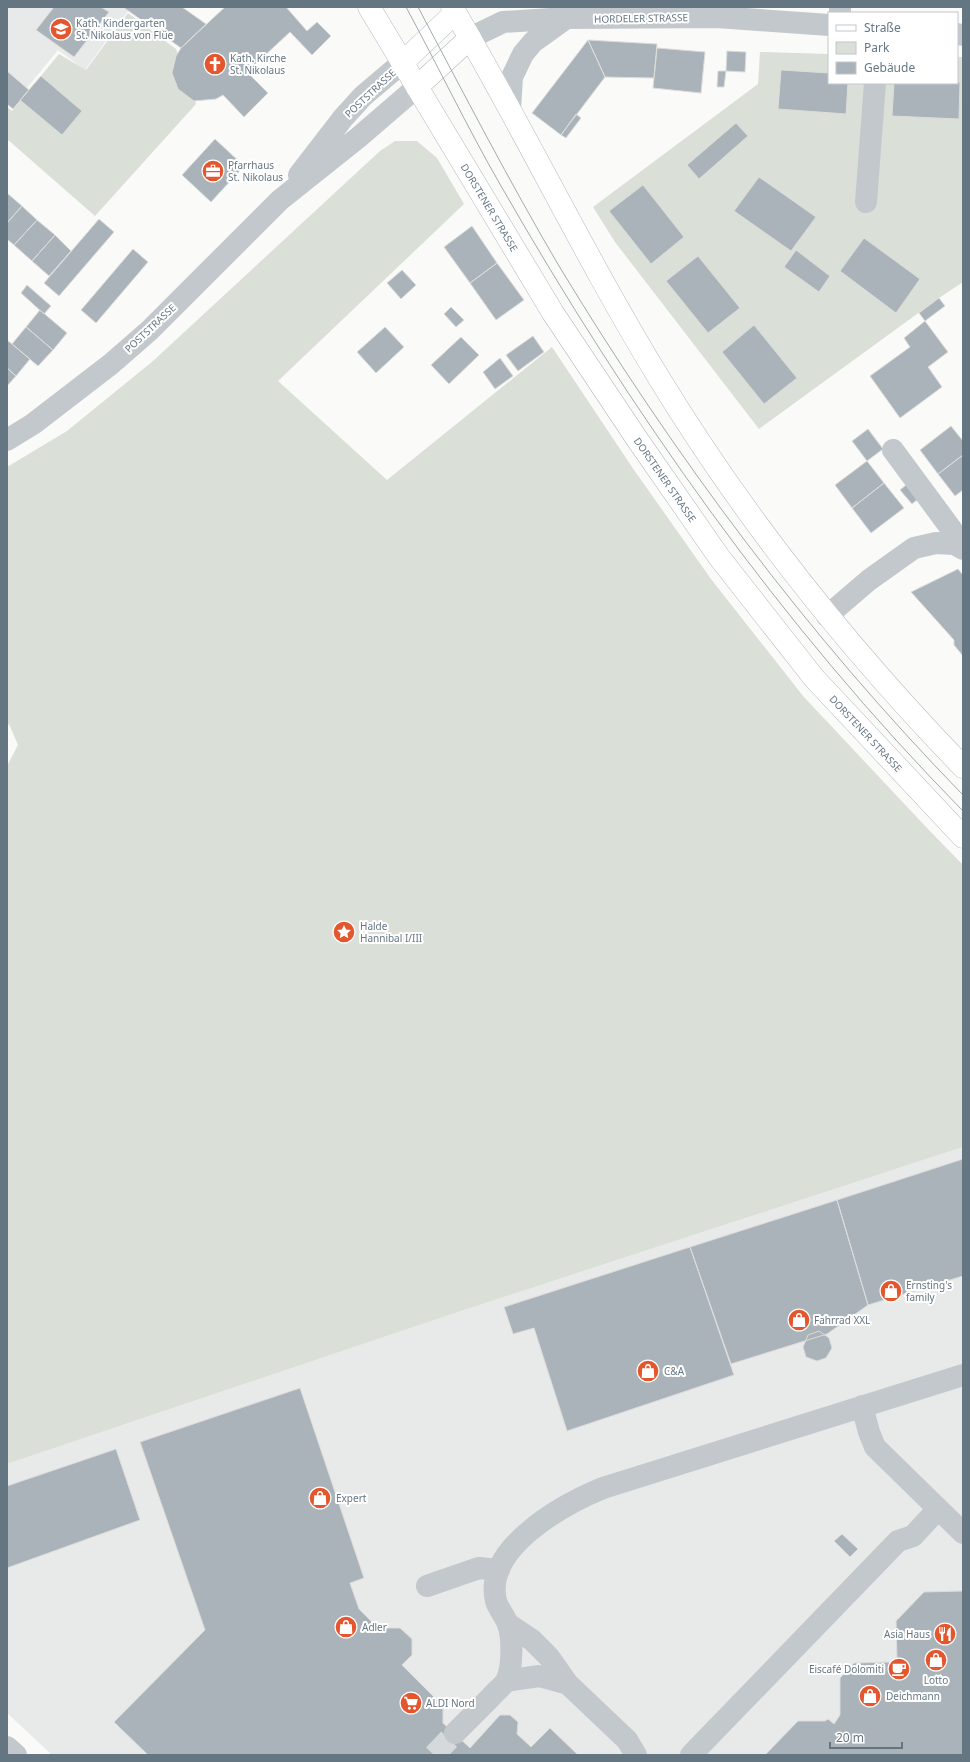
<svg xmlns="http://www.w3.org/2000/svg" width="970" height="1762" viewBox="0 0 970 1762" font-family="'Noto Sans',sans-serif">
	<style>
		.built { fill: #e8e9e9 }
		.green { fill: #dadfd7 }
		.building { fill: #aab3b9; stroke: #dcdcda }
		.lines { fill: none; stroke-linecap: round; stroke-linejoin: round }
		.minor-tunnel { stroke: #d5d9db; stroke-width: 22; stroke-dasharray: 22 11; stroke-linecap: butt }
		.major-casing { stroke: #b5babe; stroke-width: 23 }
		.minor { stroke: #c3c8cc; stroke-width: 22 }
		.major { stroke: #fff; stroke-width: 22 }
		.tram { stroke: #a2aab0; stroke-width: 1 }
		.labels { text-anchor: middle; stroke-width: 4; stroke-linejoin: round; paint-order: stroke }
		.street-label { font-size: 10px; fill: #657683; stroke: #fff }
		.poi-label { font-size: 10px; fill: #657683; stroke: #fff; text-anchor: start }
	</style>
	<rect width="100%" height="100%" fill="#fafaf8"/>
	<path class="built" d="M 7,7 L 131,7 L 85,70 L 58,50 L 27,88 L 7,71 Z
		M 963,1147 L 963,1755 L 52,1755 L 7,1713 L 7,1464 L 464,1310 Z"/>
	<path class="green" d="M 128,13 L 176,49 L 196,104 L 95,216 L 7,139 L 7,107 L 12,111 L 59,54 L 86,70 Z
		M 760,52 L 829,54 L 829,83 L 957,83 L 957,57 L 963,57 L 963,282 L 939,298 L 759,429 L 615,242 L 593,207 L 758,84 Z
		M 395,141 L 417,141 L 437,158 L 464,204 L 278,381 L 387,480 L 552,347 L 634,470 L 711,579 L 803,696 L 926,827 L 963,865 L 963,1147 L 464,1310 L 7,1464 L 7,766 L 18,745 L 9,724 L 7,727 L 7,467 L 67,431 L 153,361 L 380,151 Z"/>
	<path class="building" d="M 54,7 L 101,7 L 109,12 L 74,57 L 36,30 Z
		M 123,7 L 182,7 L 206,24 L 181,48 Z
		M 225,7 L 286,7 L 307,31 L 317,22 L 331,36 L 312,55 L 290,32 L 247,72 L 268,93 L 244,117 L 223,95 L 216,99 L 194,101 L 178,89 L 172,73 L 176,56 L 181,48 Z
		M 588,40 L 657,44 L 654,78 L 605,77 Z
		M 588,40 L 605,77 L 561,135 L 532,113 Z
		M 657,48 L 705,52 L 701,93 L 653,88 Z
		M 727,51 L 746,52 L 745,72 L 726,71 Z
		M 781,70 L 829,73 L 829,83 L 848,83 L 846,114 L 778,109 Z
		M 7,71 L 29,90 L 13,109 L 7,104 Z
		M 718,71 L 726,71 L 724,87 L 717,87 Z
		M 41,76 L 82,111 L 62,135 L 20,100 Z
		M 957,82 L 960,82 L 959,119 L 892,116 L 894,83 Z
		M 576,114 L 581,118 L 566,138 L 561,135 Z
		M 736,123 L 748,136 L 699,179 L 687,165 Z
		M 215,139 L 244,166 L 211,202 L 182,175 Z
		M 759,177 L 816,217 L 791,251 L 734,211 Z
		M 643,185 L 684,237 L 651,264 L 609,211 Z
		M 7,193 L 22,206 L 7,223 Z
		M 22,206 L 37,220 L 14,245 L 7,239 L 7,223 Z
		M 99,219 L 114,232 L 59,296 L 44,283 Z
		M 37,220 L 55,235 L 32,261 L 14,245 Z
		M 472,226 L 497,263 L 470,283 L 444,247 Z
		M 55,235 L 71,251 L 49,276 L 32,261 Z
		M 864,238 L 920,279 L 896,313 L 840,271 Z
		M 133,249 L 148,262 L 96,323 L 81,310 Z
		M 796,250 L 830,276 L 819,292 L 784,267 Z
		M 698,256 L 740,308 L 708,333 L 666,281 Z
		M 497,263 L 524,300 L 496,320 L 470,283 Z
		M 402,270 L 416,285 L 401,299 L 387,283 Z
		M 27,285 L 51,306 L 44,314 L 21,293 Z
		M 939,298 L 945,306 L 925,321 L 919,313 Z
		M 451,307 L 464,320 L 456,327 L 444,314 Z
		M 40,310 L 67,333 L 53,350 L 26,327 Z
		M 925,321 L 948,352 L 928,367 L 942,387 L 900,418 L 870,376 L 910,347 L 904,338 Z
		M 754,325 L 797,378 L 764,404 L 722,352 Z
		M 26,327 L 53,350 L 38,366 L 12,344 Z
		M 385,327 L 404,347 L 376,373 L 357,352 Z
		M 533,336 L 544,352 L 518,371 L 506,355 Z
		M 461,337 L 479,355 L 449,384 L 431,365 Z
		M 7,340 L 30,359 L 16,376 L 7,368 Z
		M 500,358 L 513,376 L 495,389 L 483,372 Z
		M 7,368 L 16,376 L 7,386 Z
		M 951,426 L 963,441 L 963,455 L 938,474 L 920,450 Z
		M 868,429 L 883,449 L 867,461 L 852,441 Z
		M 963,455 L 963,490 L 955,496 L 938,474 Z
		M 867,461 L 884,483 L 852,508 L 835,485 Z
		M 884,483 L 904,508 L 871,533 L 852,508 Z
		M 906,485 L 918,499 L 912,504 L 900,490 Z
		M 958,569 L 963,575 L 963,656 L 954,645 L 954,640 L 911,592 Z
		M 963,1159 L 963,1276 L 868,1305 L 837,1200 Z
		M 837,1200 L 868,1305 L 827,1334 L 731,1364 L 690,1247 Z
		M 690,1247 L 734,1375 L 567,1431 L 534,1328 L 513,1334 L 504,1307 Z
		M 819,1331 L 829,1338 L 832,1348 L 826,1358 L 817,1361 L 806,1357 L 803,1347 L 808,1335 Z
		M 300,1388 L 364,1578 L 350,1583 L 359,1609 L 381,1631 L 384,1628 L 400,1628 L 412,1639 L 412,1655 L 402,1665 L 443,1706 L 443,1723 L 470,1748 L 500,1715 L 510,1715 L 518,1722 L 517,1734 L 531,1747 L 550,1728 L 578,1755 L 148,1755 L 114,1722 L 205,1630 L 140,1442 Z
		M 116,1449 L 140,1520 L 7,1568 L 7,1486 Z
		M 842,1534 L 858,1549 L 850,1557 L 834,1541 Z
		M 963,1591 L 963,1755 L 765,1755 L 798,1721 L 825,1721 L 828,1719 L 834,1724 L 840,1715 L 840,1678 L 854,1663 L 894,1662 L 897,1658 L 896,1621 L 924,1592 Z"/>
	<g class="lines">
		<path class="minor-tunnel" d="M 434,1755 L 455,1733"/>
		<g class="major-casing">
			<g id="major">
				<path id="s1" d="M 369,7 L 553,313 L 637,439 L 719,557 L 814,678 L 963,837"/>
				<path d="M 452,7 C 524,129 585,257 659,378 C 745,519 849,649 963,767"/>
				<path d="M 402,63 L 455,13"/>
				<path d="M 417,87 L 470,38"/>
			</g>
		</g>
		<path class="minor" d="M 840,13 L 840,7
			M 957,34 L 963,35
			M 470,38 L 503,22 L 566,18 L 717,17 L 829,25
			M 510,109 L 512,77 L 523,54 L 533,42 L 565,19
			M 299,175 L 343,118 L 363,96 L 402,63
			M 866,202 L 875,83
			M 7,440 L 33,424 L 111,364 L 150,330 L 280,200 L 359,137 L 417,87
			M 893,450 L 952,530 L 954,544 L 963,549
			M 827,616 L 869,580 L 914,548 L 936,543 L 954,544
			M 862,1406 L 869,1432 L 875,1447 L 963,1533
			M 427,1586 L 479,1568 L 499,1570
			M 508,1624 L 532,1640 L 549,1657 L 568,1684 L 627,1740 L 636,1755
			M 506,1681 L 539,1676 L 568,1684
			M 455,1733 C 467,1721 479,1709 491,1697 C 495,1692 502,1687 506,1681 C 513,1669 513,1635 507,1622 C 504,1615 498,1608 496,1601 C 483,1548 564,1504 603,1488 L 963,1375
			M 7,1747 L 16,1755
			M 691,1755 L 898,1541 L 913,1536 L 938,1509"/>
		<use href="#major" class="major"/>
		<path class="tram" d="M 406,7 C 438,66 467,127 501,186 C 630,411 780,625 963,811
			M 418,7 C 464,94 509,181 559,266 C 674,456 808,636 963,795"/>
	</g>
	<defs>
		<g id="school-disc" transform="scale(1.15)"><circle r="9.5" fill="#e4572e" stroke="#fff"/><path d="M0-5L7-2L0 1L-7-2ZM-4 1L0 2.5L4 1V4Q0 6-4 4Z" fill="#fff"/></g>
		<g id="church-disc" transform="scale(1.15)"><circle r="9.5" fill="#e4572e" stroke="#fff"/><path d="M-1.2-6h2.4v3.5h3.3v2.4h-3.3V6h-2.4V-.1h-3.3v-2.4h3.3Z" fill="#fff"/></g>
		<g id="office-disc" transform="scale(1.15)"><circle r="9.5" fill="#e4572e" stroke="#fff"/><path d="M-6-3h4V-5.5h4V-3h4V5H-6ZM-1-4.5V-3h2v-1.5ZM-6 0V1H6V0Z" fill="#fff"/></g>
		<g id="sight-disc" transform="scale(1.15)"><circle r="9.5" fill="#e4572e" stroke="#fff"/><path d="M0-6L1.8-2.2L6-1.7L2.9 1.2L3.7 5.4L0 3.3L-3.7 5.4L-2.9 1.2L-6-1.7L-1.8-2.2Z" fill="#fff"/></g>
		<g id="shop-disc" transform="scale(1.15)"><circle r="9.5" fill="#e4572e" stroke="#fff"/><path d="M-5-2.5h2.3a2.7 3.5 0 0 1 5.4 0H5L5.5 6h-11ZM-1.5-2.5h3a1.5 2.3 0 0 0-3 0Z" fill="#fff"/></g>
		<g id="restaurant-disc" transform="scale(1.15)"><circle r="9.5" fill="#e4572e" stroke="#fff"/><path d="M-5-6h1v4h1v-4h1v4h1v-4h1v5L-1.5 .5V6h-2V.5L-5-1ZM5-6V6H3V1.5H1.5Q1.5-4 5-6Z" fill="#fff"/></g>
		<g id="cafe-disc" transform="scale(1.15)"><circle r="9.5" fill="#e4572e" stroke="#fff"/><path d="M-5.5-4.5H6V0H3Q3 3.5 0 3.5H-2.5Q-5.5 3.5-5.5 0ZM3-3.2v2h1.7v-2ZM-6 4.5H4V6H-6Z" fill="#fff"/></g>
		<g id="supermarket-disc" transform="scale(1.15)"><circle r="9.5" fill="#e4572e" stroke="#fff"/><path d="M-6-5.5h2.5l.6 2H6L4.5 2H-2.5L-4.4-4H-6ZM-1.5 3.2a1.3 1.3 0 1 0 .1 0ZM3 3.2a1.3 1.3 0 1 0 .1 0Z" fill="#fff"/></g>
	</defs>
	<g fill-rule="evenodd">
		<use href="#school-disc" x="61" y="29"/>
		<use href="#church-disc" x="215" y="64"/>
		<use href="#office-disc" x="213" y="171"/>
		<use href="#sight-disc" x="344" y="932"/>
		<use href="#shop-disc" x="891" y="1291"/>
		<use href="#shop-disc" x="799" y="1320"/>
		<use href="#shop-disc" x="648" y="1371"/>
		<use href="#shop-disc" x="320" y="1498"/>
		<use href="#shop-disc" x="346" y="1627"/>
		<use href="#restaurant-disc" x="945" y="1634"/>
		<use href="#shop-disc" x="936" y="1660"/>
		<use href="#cafe-disc" x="899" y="1669"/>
		<use href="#shop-disc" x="870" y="1696"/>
		<use href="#supermarket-disc" x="411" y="1703"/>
	</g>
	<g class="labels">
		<g class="street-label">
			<text transform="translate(641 18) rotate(-1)" y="4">HORDELER STRASSE</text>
			<text transform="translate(370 93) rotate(-43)" y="4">POSTSTRASSE</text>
			<text dy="4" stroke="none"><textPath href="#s1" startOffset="234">DORSTENER STRASSE</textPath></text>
			<text transform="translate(150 328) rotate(-43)" y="4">POSTSTRASSE</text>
			<text dy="4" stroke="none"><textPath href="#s1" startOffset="558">DORSTENER STRASSE</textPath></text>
			<text dy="4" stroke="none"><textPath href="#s1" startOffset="882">DORSTENER STRASSE</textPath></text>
		</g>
		<g class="poi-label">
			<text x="76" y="27">Kath. Kindergarten<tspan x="76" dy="12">St. Nikolaus von Flüe</tspan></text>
			<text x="230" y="62">Kath. Kirche<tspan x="230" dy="12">St. Nikolaus</tspan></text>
			<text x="228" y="169">Pfarrhaus<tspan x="228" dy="12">St. Nikolaus</tspan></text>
			<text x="360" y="930">Halde<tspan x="360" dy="12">Hannibal I/III</tspan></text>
			<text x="906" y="1289">Ernsting's<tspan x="906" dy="12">family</tspan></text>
			<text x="814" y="1324">Fahrrad XXL</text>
			<text x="664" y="1375">C&amp;A</text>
			<text x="336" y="1502">Expert</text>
			<text x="362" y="1631">Adler</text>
			<text x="930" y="1638" text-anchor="end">Asia Haus</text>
			<text x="884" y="1673" text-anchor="end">Eiscafé Dolomiti</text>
			<text x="936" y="1684" text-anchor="middle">Lotto</text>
			<text x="886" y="1700">Deichmann</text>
			<text x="426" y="1707">ALDI Nord</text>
		</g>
	</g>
	<rect width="970" height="1762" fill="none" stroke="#657683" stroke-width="16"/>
	<rect x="828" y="12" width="130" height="72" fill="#ffffff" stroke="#c1c8cd"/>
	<rect x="836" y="25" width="20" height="6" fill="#ffffff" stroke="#c1c8cd"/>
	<text x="864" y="32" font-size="12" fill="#657683">Straße</text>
	<rect x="836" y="42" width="20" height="12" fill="#dadfd7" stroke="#c1c8cd"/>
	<text x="864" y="52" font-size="12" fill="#657683">Park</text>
	<rect x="836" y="62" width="20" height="12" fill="#aab3b9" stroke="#c1c8cd"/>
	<text x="864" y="72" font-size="12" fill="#657683">Gebäude</text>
	<path d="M830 1742v6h72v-6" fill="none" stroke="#657683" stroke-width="2"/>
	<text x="836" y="1742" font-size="12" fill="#657683" stroke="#ffffff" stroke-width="3" paint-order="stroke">20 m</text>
</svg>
